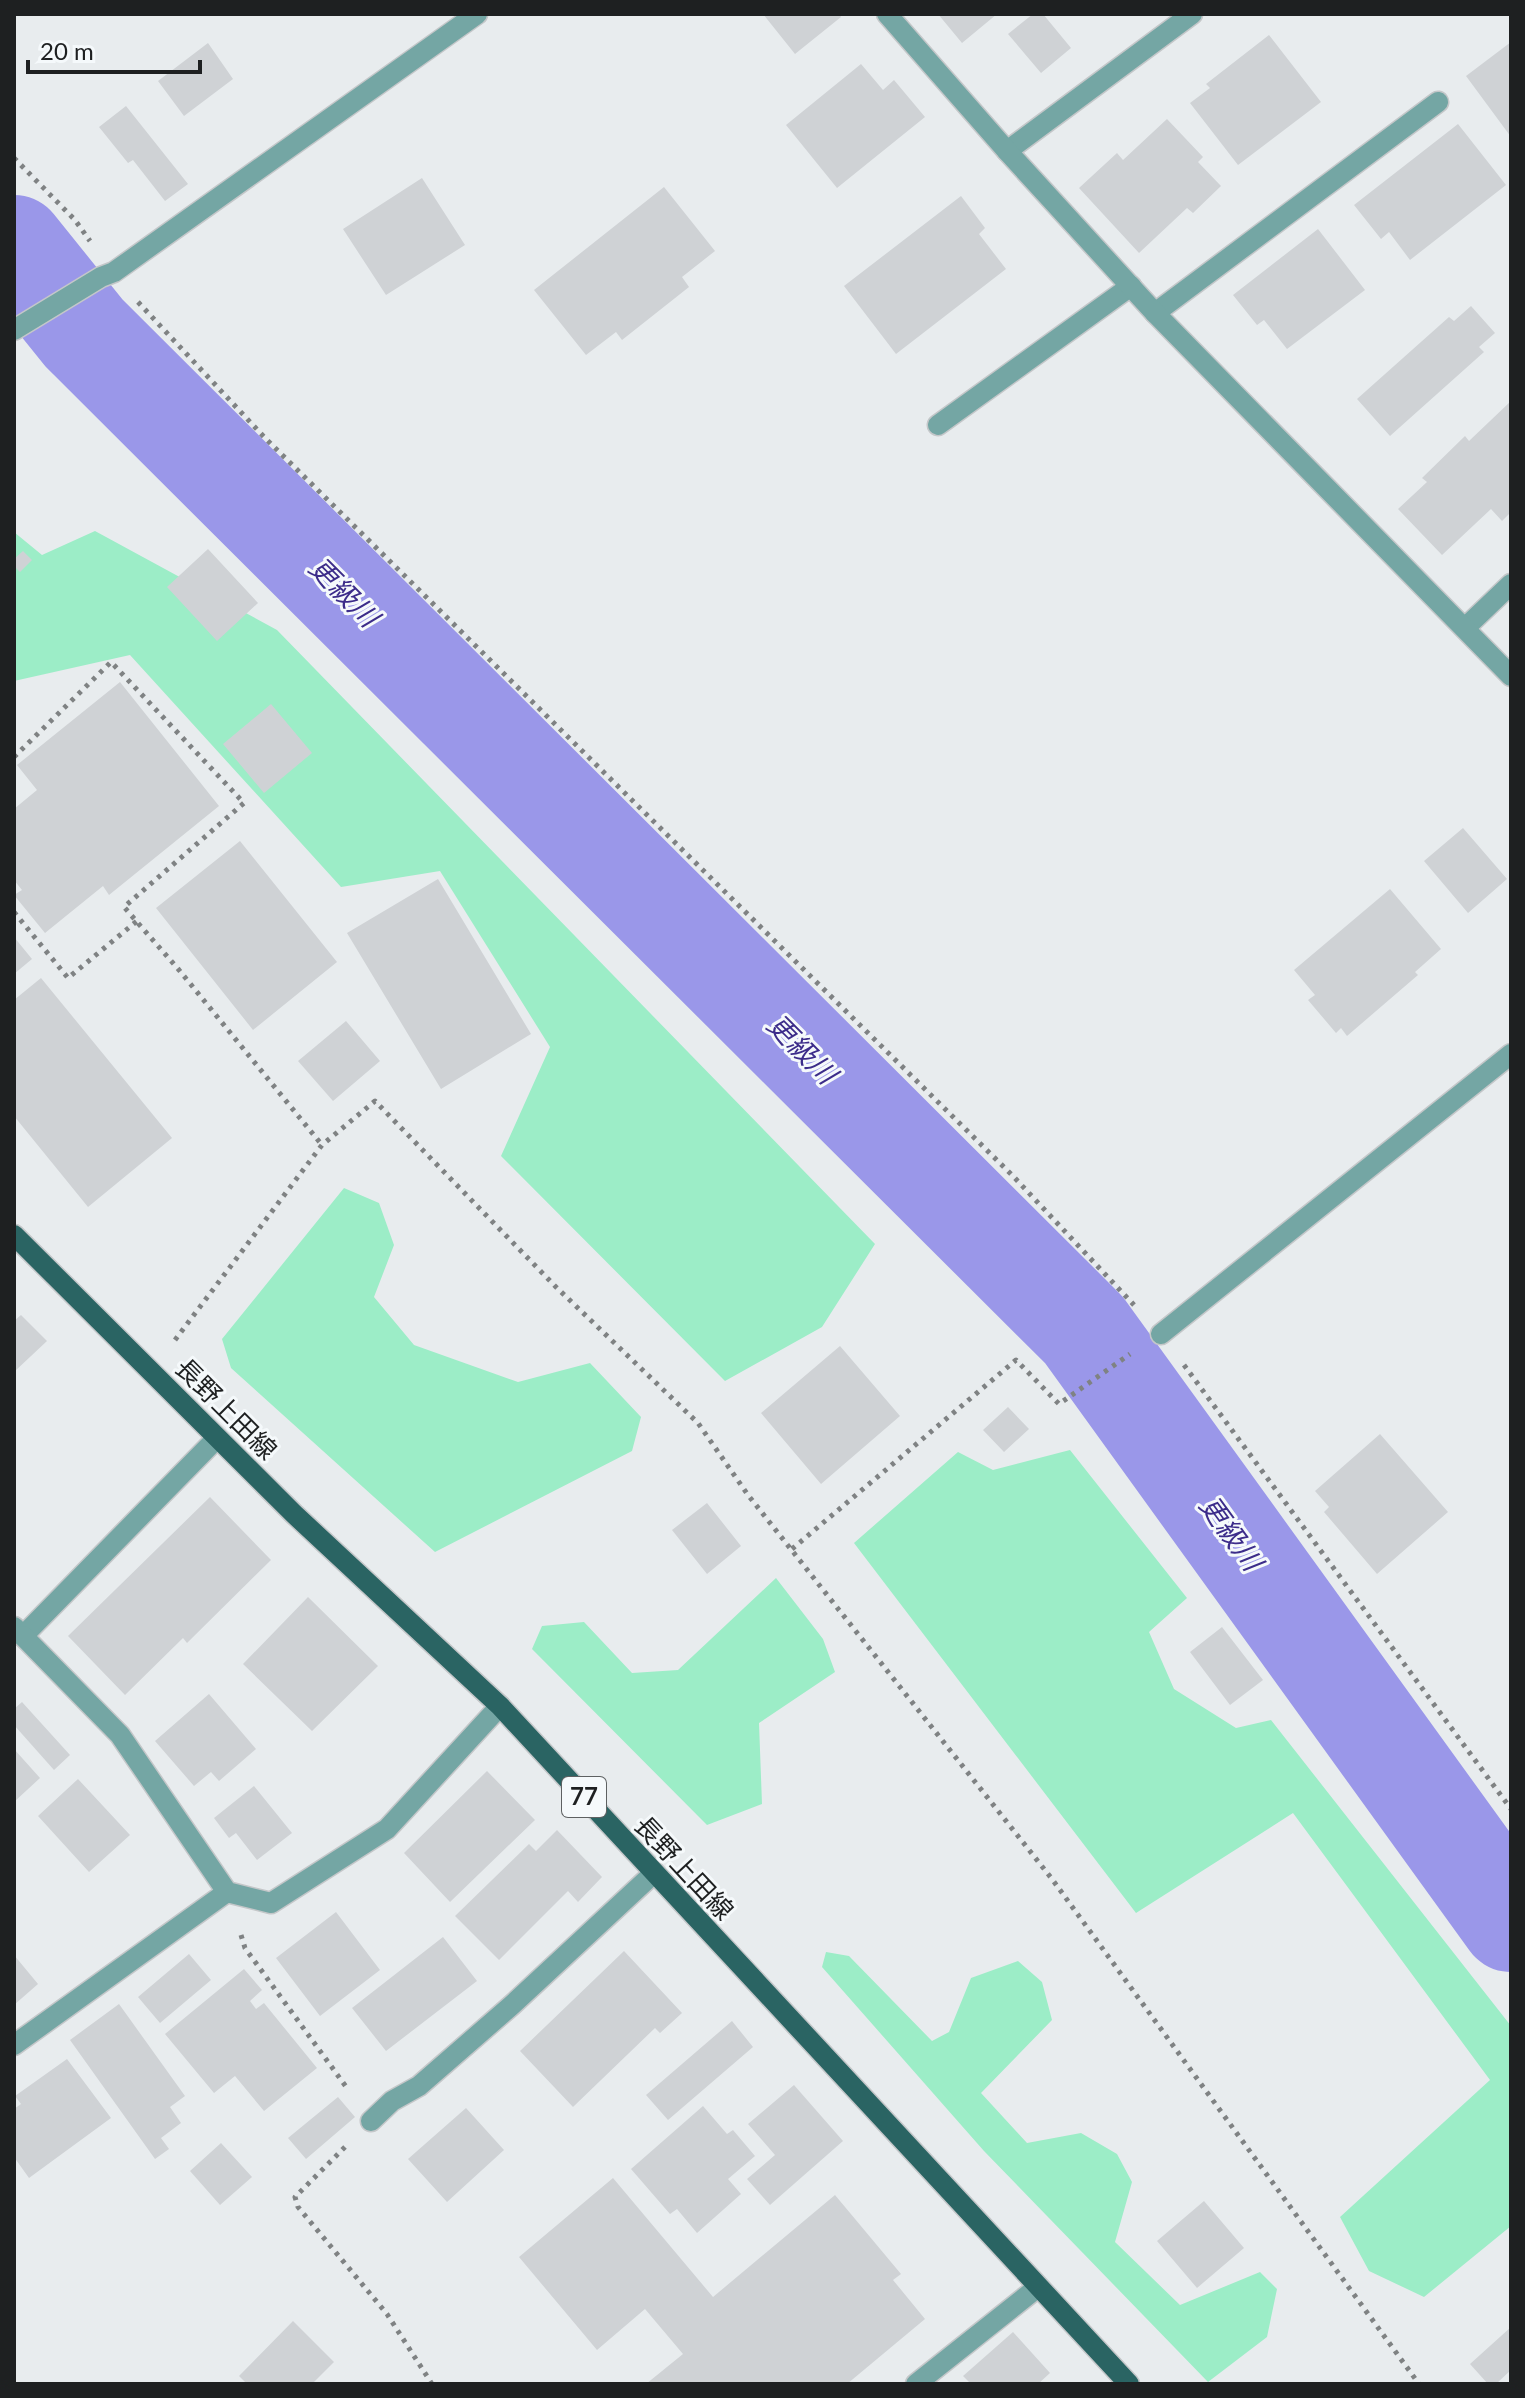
<svg xmlns="http://www.w3.org/2000/svg" width="1525" height="2398" viewBox="0 0 1525 2398" font-family="Lato,'Noto Sans JP',sans-serif">
	<style>
		.green { fill: #9cedc7 }
		.lines { fill: none; stroke-linecap: round; stroke-linejoin: round }
		.river { stroke: #9a97e9; stroke-width: 102 }
		.building { fill: #cfd2d5 }
		.lane-casing { stroke: #c4c7c9; stroke-width: 23 }
		.street-casing { stroke: #c4c7c9; stroke-width: 23 }
		.primary-casing { stroke: #c4c7c9; stroke-width: 23 }
		.path { stroke: #7f8283; stroke-width: 5; stroke-dasharray: 4 6; stroke-linecap: butt }
		.lane { stroke: #74a6a4; stroke-width: 20 }
		.street { stroke: #74a6a4; stroke-width: 20 }
		.primary { stroke: #2a6463; stroke-width: 20 }
		.labels { text-anchor: middle; stroke-width: 6; stroke-linejoin: round; paint-order: stroke }
		.shield { fill: #f5f9fb; stroke: #5e6162; stroke-width: 2 }
		.shield-label { font-size: 24px; font-weight: bold; fill: #1e2021 }
		.street-label { font-size: 26px; fill: #1e2021; stroke: #f5f9fb }
		.water-label { font-size: 28px; font-style: italic; fill: #3c2c8a; stroke: #f5f9fb }
	</style>
	<rect width="100%" height="100%" fill="#e8ecee"/>
	<path class="green" d="M 95,531 L 277,630 L 875,1244 L 822,1327 L 725,1381 L 501,1156 L 550,1047 L 440,871 L 341,887 L 130,655 L 14,681 L 14,532 L 42,555 Z
		M 344,1188 L 379,1203 L 394,1245 L 374,1297 L 414,1345 L 518,1382 L 590,1363 L 641,1417 L 632,1451 L 435,1552 L 231,1368 L 222,1339 Z
		M 1070,1450 L 1187,1598 L 1149,1632 L 1174,1689 L 1236,1728 L 1271,1720 L 1511,2026 L 1511,2226 L 1424,2297 L 1369,2271 L 1340,2217 L 1490,2080 L 1293,1813 L 1136,1913 L 854,1543 L 958,1452 L 993,1470 Z
		M 776,1578 L 823,1639 L 835,1672 L 759,1723 L 762,1804 L 707,1825 L 532,1649 L 542,1626 L 584,1622 L 632,1673 L 678,1670 Z
		M 826,1952 L 849,1956 L 932,2041 L 949,2032 L 971,1978 L 1018,1961 L 1042,1982 L 1052,2020 L 981,2093 L 1027,2143 L 1081,2133 L 1117,2154 L 1132,2182 L 1115,2242 L 1180,2305 L 1260,2272 L 1277,2289 L 1267,2337 L 1208,2382 L 984,2151 L 822,1967 Z"/>
	<g class="lines">
		<path class="river" d="M 14,246 L 84,333 L 1084,1330 L 1511,1921"/>
	</g>
	<path class="building" d="M 763,14 L 839,14 L 841,17 L 795,54 Z
		M 938,14 L 997,14 L 962,43 Z
		M 1033,14 L 1043,14 L 1071,48 L 1041,73 L 1008,34 Z
		M 1269,35 L 1321,102 L 1238,165 L 1190,103 L 1210,88 L 1206,84 Z
		M 1511,42 L 1511,137 L 1466,76 Z
		M 208,43 L 233,79 L 184,116 L 158,81 Z
		M 861,64 L 883,90 L 894,80 L 925,117 L 837,188 L 786,125 Z
		M 126,106 L 188,184 L 165,201 L 133,160 L 128,163 L 99,127 Z
		M 1167,119 L 1203,157 L 1198,162 L 1221,186 L 1193,213 L 1187,208 L 1139,253 L 1079,188 L 1117,153 L 1123,160 Z
		M 1458,124 L 1506,185 L 1410,260 L 1389,232 L 1381,239 L 1354,205 Z
		M 422,178 L 465,245 L 386,295 L 343,229 Z
		M 664,187 L 715,251 L 682,277 L 689,287 L 622,340 L 616,332 L 586,355 L 534,290 Z
		M 961,196 L 985,228 L 979,234 L 1006,269 L 896,354 L 844,286 Z
		M 1318,229 L 1365,290 L 1287,349 L 1264,320 L 1257,325 L 1233,295 Z
		M 1471,306 L 1495,333 L 1479,347 L 1484,352 L 1390,436 L 1357,399 L 1449,317 L 1454,321 Z
		M 1511,401 L 1511,512 L 1502,521 L 1491,509 L 1442,555 L 1398,509 L 1427,482 L 1422,478 L 1465,436 L 1469,441 Z
		M 208,549 L 258,603 L 217,641 L 167,587 Z
		M 23,551 L 32,560 L 20,572 L 14,566 L 14,559 Z
		M 120,682 L 219,806 L 109,895 L 103,886 L 45,933 L 14,895 L 22,890 L 14,880 L 14,809 L 37,790 L 17,765 Z
		M 271,704 L 312,753 L 264,793 L 223,744 Z
		M 1463,828 L 1507,879 L 1468,913 L 1424,861 Z
		M 240,841 L 337,962 L 253,1030 L 156,908 Z
		M 438,879 L 531,1034 L 441,1089 L 347,933 Z
		M 1390,889 L 1441,949 L 1415,972 L 1418,975 L 1347,1036 L 1341,1028 L 1336,1033 L 1308,1000 L 1315,995 L 1294,970 Z
		M 14,937 L 32,959 L 14,974 Z
		M 41,978 L 172,1138 L 88,1207 L 14,1116 L 14,1000 Z
		M 346,1021 L 380,1061 L 333,1101 L 298,1061 Z
		M 21,1315 L 47,1341 L 14,1372 L 14,1321 Z
		M 840,1346 L 900,1416 L 821,1484 L 761,1413 Z
		M 1008,1407 L 1029,1429 L 1004,1452 L 983,1430 Z
		M 1380,1434 L 1448,1512 L 1377,1574 L 1324,1512 L 1329,1507 L 1315,1491 Z
		M 210,1497 L 271,1560 L 187,1643 L 183,1638 L 125,1695 L 68,1636 Z
		M 707,1503 L 741,1546 L 707,1574 L 672,1530 Z
		M 308,1597 L 378,1666 L 312,1731 L 243,1664 Z
		M 1222,1627 L 1263,1680 L 1230,1705 L 1190,1652 Z
		M 209,1694 L 256,1749 L 219,1781 L 211,1772 L 194,1786 L 155,1741 Z
		M 22,1702 L 70,1755 L 54,1770 L 14,1725 L 14,1709 Z
		M 14,1749 L 40,1778 L 14,1802 Z
		M 487,1771 L 535,1820 L 450,1902 L 404,1853 Z
		M 78,1779 L 130,1835 L 89,1872 L 38,1816 Z
		M 254,1786 L 292,1833 L 257,1860 L 236,1833 L 229,1838 L 214,1818 Z
		M 557,1830 L 602,1877 L 578,1902 L 568,1891 L 499,1960 L 455,1916 L 529,1844 L 536,1851 Z
		M 336,1912 L 380,1970 L 320,2016 L 276,1958 Z
		M 443,1937 L 477,1981 L 386,2051 L 352,2008 Z
		M 624,1951 L 682,2013 L 660,2033 L 655,2028 L 573,2107 L 520,2051 Z
		M 189,1954 L 211,1980 L 160,2023 L 138,1997 Z
		M 14,1955 L 38,1984 L 14,2005 Z
		M 244,1969 L 262,1990 L 250,2001 L 256,2009 L 264,2003 L 317,2068 L 264,2111 L 235,2076 L 214,2093 L 165,2034 Z
		M 119,2004 L 185,2096 L 170,2107 L 181,2123 L 161,2138 L 169,2149 L 155,2159 L 70,2040 Z
		M 732,2021 L 753,2047 L 668,2120 L 646,2095 Z
		M 67,2059 L 111,2118 L 29,2178 L 14,2157 L 14,2109 L 21,2104 L 15,2096 Z
		M 794,2085 L 843,2141 L 770,2205 L 747,2179 L 775,2155 L 748,2124 Z
		M 338,2097 L 355,2117 L 306,2159 L 288,2138 Z
		M 703,2106 L 727,2134 L 733,2130 L 755,2156 L 728,2179 L 741,2194 L 697,2233 L 677,2209 L 670,2214 L 631,2169 Z
		M 466,2108 L 504,2150 L 447,2202 L 408,2159 Z
		M 221,2143 L 252,2177 L 220,2205 L 190,2171 Z
		M 613,2178 L 713,2297 L 835,2195 L 901,2274 L 893,2280 L 925,2319 L 847,2384 L 646,2384 L 683,2354 L 645,2309 L 597,2350 L 519,2257 Z
		M 1204,2201 L 1244,2248 L 1197,2288 L 1157,2241 Z
		M 293,2321 L 334,2362 L 312,2384 L 247,2384 L 239,2376 Z
		M 1511,2327 L 1511,2370 L 1496,2384 L 1488,2384 L 1470,2364 Z
		M 1013,2332 L 1050,2373 L 1038,2384 L 971,2384 L 963,2376 Z"/>
	<g class="lines">
		<g class="lane-casing">
			<path id="lane" d="M 1007,151 L 1192,14
				M 1155,313 L 1438,102
				M 938,425 L 1131,286
				M 1465,628 L 1511,584
				M 14,1627 L 23,1636 L 217,1438
				M 371,2121 L 392,2101 L 419,2086 L 512,2005 L 654,1873
				M 916,2384 L 1038,2287"/>
		</g>
		<g class="street-casing">
			<path id="street" d="M 887,14 L 1007,151 L 1155,313 L 1511,676
				M 14,330 L 101,277 L 114,272 L 477,14
				M 1161,1334 L 1511,1054
				M 23,1636 L 120,1735 L 227,1892
				M 14,2045 L 227,1892 L 271,1903 L 387,1829 L 500,1706"/>
		</g>
		<g class="primary-casing">
			<path id="primary" d="M 14,1235 L 294,1514 L 500,1706 L 1129,2384"/>
		</g>
		<path class="path" d="M 14,158 L 75,220 L 90,241
			M 138,302 L 266,439 L 1012,1175 L 1134,1305
			M 14,757 L 111,662 L 244,803 L 124,907 L 179,970 L 322,1145
			M 14,912 L 68,978 L 137,921
			M 175,1340 L 322,1145 L 375,1101 L 556,1287 L 698,1423 L 748,1495 L 1052,1879 L 1419,2384
			M 1184,1365 L 1511,1809
			M 792,1549 L 1016,1360 L 1059,1404 L 1130,1354
			M 241,1935 L 245,1948 L 347,2088
			M 345,2147 L 295,2197 L 298,2207 L 387,2314 L 432,2384"/>
		<use href="#lane" class="lane"/>
		<use href="#street" class="street"/>
		<use href="#primary" class="primary"/>
	</g>
	<g class="labels">
		<rect class="shield" x="562" y="1777" width="44" height="40" rx="6"/>
		<g class="shield-label">
			<text x="584" y="1805">77</text>
		</g>
		<g class="street-label">
			<text transform="translate(226 1409) rotate(45)" y="9">長野上田線</text>
			<text transform="translate(684 1868) rotate(47)" y="9">長野上田線</text>
		</g>
		<g class="water-label">
			<text transform="translate(344 592) rotate(45)" y="10">更級川</text>
			<text transform="translate(802 1049) rotate(45)" y="10">更級川</text>
			<text transform="translate(1231 1533) rotate(54)" y="10">更級川</text>
		</g>
	</g>
	<rect width="1525" height="2398" fill="none" stroke="#1e2021" stroke-width="32"/>
	<path d="M28 60v12h172v-12" fill="none" stroke="#1e2021" stroke-width="4"/>
	<text x="40" y="60" font-size="24" fill="#1e2021" stroke="#f5f9fb" stroke-width="6" paint-order="stroke">20 m</text>
</svg>
